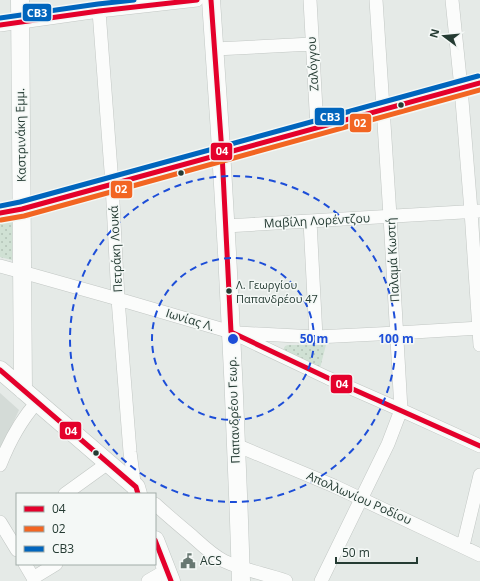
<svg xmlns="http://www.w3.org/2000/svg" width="480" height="581" viewBox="0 0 480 581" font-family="'Open Sans',sans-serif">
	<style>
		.built { fill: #d4dbd7 }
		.green { fill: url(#green-dots) }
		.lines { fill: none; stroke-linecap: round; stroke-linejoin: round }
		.street-casing { stroke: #c2c7c4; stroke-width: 14 }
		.secondary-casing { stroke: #c1c7c4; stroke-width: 19 }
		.street { stroke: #fbfcfb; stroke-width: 13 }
		.secondary { stroke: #fbfcfb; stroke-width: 18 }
		.bus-1-casing { stroke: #f4f8f6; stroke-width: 8 }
		.bus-2-casing { stroke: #f4f8f6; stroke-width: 8 }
		.bus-3-casing { stroke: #f4f8f6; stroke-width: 8 }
		.bus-1 { stroke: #e4002b; stroke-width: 5 }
		.bus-2 { stroke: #f26522; stroke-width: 5 }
		.bus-3 { stroke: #0065bd; stroke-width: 5 }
		.ring { fill: none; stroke: #1d4ed8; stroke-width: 2; stroke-dasharray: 7 5 }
		.bus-dot { fill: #253b33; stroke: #f4f8f6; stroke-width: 1.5 }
		.labels { text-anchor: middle; stroke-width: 3; stroke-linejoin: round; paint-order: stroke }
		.bus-label { font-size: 11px; fill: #253b33; stroke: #f4f8f6; text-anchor: start }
		.street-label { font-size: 12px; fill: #253b33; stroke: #f4f8f6 }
		.poi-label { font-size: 12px; fill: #253b33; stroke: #f4f8f6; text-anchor: start }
		.centre { fill: #1d4ed8; stroke: #f4f8f6; stroke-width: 2 }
		.ring-label { font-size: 12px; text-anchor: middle; font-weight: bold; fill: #1d4ed8; stroke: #f4f8f6; stroke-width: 3; stroke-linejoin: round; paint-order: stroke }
		.line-badge { stroke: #f4f8f6; stroke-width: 1.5 }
		.badge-label { font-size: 11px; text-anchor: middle; font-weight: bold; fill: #fff }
	</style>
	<defs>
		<pattern id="green-dots" width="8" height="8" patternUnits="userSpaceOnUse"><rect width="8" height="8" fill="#d0e1d4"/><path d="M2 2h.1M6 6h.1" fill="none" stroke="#b2c2b6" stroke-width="1.8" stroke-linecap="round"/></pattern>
	</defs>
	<rect width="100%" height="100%" fill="#e5eae7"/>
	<path class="built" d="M 0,393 L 19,410 L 0,451 Z"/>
	<path class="green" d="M 13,219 L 12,260 L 0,257 L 0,223 Z
		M 288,345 L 326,345 L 320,368 L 283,350 L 285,346 Z"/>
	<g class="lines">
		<g class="street-casing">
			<path id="street" d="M 310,0 L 317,128
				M 452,0 L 461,88 L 471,211 L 480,345
				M 99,11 L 112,184 L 118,299 L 130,452 L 134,482 L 136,487 L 137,489
				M 0,25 L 99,11 L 197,0
				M 215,49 L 312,44
				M 310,221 L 316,337
				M 226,226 L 480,211
				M 0,266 L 22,272 L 118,299 L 231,332 L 328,378 L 401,410 L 480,446
				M 238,333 L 316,337 L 397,333 L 480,328
				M 236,445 L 334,486 L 480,555
				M 0,465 C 9,442 20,421 37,402
				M 65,494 L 108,463
				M 155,504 C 167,515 180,526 192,536 C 202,545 212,555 224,561 C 243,570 266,574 286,581
				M 0,522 L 17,550
				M 463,546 L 480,475
				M 25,564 L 35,581
				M 33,578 L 56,564
				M 148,581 L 167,570
				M 321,581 L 388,444 L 401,410 L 390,216 L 376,0"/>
		</g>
		<g class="secondary-casing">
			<path id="secondary" d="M 20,0 L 23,390
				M 211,0 C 225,193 235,387 241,581
				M 0,213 L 22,209 L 480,83
				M 0,370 L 136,487 L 138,494
				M 155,540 L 171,581"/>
		</g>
		<use href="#street" class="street"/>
		<use href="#secondary" class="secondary"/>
		<g class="bus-1-casing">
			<path id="bus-1" d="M 211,0 L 222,153 L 231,332 L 328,378 L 480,446
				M 0,25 L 99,11 L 197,0
				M 0,213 L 22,209 L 480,83
				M 0,370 L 136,487 L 138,494
				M 155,540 L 171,581"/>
		</g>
		<g class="bus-2-casing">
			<path id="bus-2" d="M 1,220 L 24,216 L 480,90"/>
		</g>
		<g class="bus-3-casing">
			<path id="bus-3" d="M 0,18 L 98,4 L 134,0
				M 0,206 L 20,202 L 478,76"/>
		</g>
		<use href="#bus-1" class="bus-1"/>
		<use href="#bus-2" class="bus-2"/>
		<use href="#bus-3" class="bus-3"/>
	</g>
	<g class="ring">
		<circle cx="233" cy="339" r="81"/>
		<circle cx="233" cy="339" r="163"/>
	</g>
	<defs>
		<g id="civic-bare" transform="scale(1.2)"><path d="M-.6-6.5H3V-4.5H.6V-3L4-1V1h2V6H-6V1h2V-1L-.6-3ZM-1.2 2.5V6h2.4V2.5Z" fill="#687872" stroke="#f4f8f6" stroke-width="2.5" paint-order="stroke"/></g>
	</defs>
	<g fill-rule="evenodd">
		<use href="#civic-bare" x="188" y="561"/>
	</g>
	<g class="bus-dot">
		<circle cx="401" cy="105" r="3.5"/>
		<circle cx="181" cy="173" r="3.5"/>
		<circle cx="229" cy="291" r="3.5"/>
		<circle cx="96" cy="453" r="3.5"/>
	</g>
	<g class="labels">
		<g class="bus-label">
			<text x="236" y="289">Λ. Γεωργίου<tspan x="236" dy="14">Παπανδρέου 47</tspan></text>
		</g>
		<g class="street-label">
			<text transform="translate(313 64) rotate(-93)" y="4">Ζαλόγγου</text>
			<text transform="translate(21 135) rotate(-91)" y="4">Καστρινάκη Εμμ.</text>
			<text transform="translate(317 221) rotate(-3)" y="4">Μαβίλη Λορέντζου</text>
			<text transform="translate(116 249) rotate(-93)" y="4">Πετράκη Λουκά</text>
			<text transform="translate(393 260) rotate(-93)" y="4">Παλαμά Κωστή</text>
			<text transform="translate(190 320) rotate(17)" y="4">Ιωνίας Λ.</text>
			<text transform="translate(234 410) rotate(-92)" y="4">Παπανδρέου Γεωρ.</text>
			<text transform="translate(359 498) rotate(24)" y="4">Απολλωνίου Ροδίου</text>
		</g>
		<g class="poi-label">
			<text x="200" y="565">ACS</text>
		</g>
	</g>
	<circle cx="233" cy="339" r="6" class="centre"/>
	<g class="ring-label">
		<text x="314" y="343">50 m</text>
		<text x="396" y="343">100 m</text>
	</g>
	<g class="line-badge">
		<rect x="22" y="3" width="30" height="19" rx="4" fill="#0065bd"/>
		<rect x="314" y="107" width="31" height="19" rx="4" fill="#0065bd"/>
		<rect x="349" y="113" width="23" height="20" rx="4" fill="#f26522"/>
		<rect x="210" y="142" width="23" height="19" rx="4" fill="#e4002b"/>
		<rect x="110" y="180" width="23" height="19" rx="4" fill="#f26522"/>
		<rect x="330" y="374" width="23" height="20" rx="4" fill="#e4002b"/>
		<rect x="59" y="421" width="23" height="19" rx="4" fill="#e4002b"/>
	</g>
	<g class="badge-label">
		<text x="37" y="17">CB3</text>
		<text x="330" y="121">CB3</text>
		<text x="360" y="127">02</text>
		<text x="222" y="155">04</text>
		<text x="121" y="193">02</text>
		<text x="342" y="388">04</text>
		<text x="71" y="435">04</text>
	</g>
	<rect x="16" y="493" width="140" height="72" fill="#f4f8f6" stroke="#a1aca8"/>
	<rect x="24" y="506" width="20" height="6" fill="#e4002b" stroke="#a1aca8"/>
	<text x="52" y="513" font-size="12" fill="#253b33">04</text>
	<rect x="24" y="526" width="20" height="6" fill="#f26522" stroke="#a1aca8"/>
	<text x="52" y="533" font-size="12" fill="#253b33">02</text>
	<rect x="24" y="546" width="20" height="6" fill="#0065bd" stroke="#a1aca8"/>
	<text x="52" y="553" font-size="12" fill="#253b33">CB3</text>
	<g transform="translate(444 36) rotate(286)" stroke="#f4f8f6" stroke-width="3" paint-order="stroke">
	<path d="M0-3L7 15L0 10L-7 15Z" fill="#253b33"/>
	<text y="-6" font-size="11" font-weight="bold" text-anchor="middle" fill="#253b33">N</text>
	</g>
	<path d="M336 557v6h81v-6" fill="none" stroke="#253b33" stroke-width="2"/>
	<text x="342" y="557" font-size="12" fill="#253b33" stroke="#f4f8f6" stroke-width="3" paint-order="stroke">50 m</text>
</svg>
